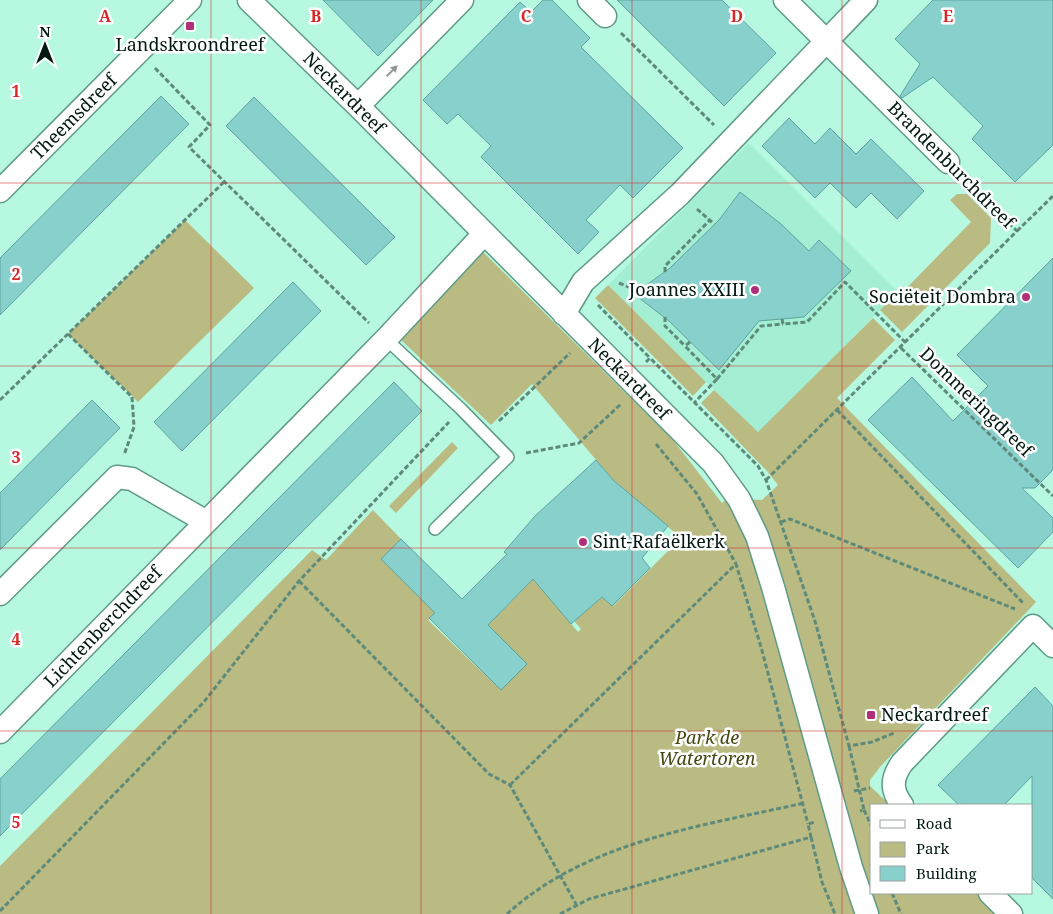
<svg xmlns="http://www.w3.org/2000/svg" width="1053" height="914" viewBox="0 0 1053 914" font-family="'Noto Serif',serif">
	<style>
		.built { fill: #a4efd4 }
		.green { fill: #b9bb83 }
		.building { fill: #88d0cb; stroke: #5da4a0 }
		.lines { fill: none; stroke-linecap: round; stroke-linejoin: round }
		.service-casing { stroke: #5d9b86; stroke-width: 14 }
		.minor-casing { stroke: #5d9b86; stroke-width: 25 }
		.path { stroke: #5e8a7a; stroke-width: 3; stroke-dasharray: 5 2.5; stroke-linecap: butt }
		.service { stroke: #fff; stroke-width: 11 }
		.minor { stroke: #fff; stroke-width: 22 }
		.oneway { fill: #8d9894 }
		.grid { fill: none; stroke: #d62828; stroke-width: 1; stroke-opacity: 0.55 }
		.poi-dot { fill: #b12f7a; stroke: #fff; stroke-width: 2 }
		.labels { text-anchor: middle; stroke-width: 5; stroke-linejoin: round; paint-order: stroke }
		.poi-label { font-size: 18px; fill: #011911; stroke: #fff; text-anchor: end }
		.street-label { font-size: 18px; fill: #011911; stroke: #fff }
		.park-label { font-size: 18px; font-style: italic; fill: #474714; stroke: #fff }
		.grid-label { font-size: 16px; text-anchor: middle; font-weight: bold; fill: #d62828; stroke: #fff; stroke-width: 5; stroke-linejoin: round; paint-order: stroke }
	</style>
	<rect width="100%" height="100%" fill="#b7f8e0"/>
	<path class="built" d="M 749,143 L 901,295 L 893,302 L 890,300 L 758,433 L 608,285 Z"/>
	<path class="green" d="M 957,194 L 967,194 L 991,218 L 990,243 L 902,332 L 880,310 L 890,300 L 893,302 L 971,222 L 950,200 Z
		M 185,220 L 254,288 L 138,402 L 68,334 Z
		M 482,251 L 673,440 L 722,503 L 734,491 L 739,499 L 762,500 L 778,485 L 766,470 L 701,403 L 714,390 L 758,432 L 873,318 L 895,340 L 837,398 L 1036,602 L 880,767 L 870,780 L 870,786 L 890,805 L 872,805 L 872,893 L 978,893 L 999,914 L 0,914 L 0,866 L 312,550 L 326,560 L 373,510 L 401,539 L 381,559 L 435,613 L 428,620 L 501,690 L 527,664 L 478,616 L 500,613 L 528,584 L 526,570 L 578,632 L 581,629 L 574,621 L 602,597 L 613,606 L 681,538 L 613,480 L 532,384 L 491,425 L 400,339 Z
		M 608,285 L 706,382 L 693,396 L 595,298 Z
		M 452,442 L 458,448 L 396,513 L 389,506 Z"/>
	<path class="building" d="M 323,0 L 433,0 L 378,56 Z
		M 543,0 L 552,0 L 590,38 L 581,47 L 683,148 L 633,198 L 620,185 L 586,220 L 599,232 L 578,254 L 481,157 L 491,146 L 458,114 L 447,124 L 423,100 L 520,2 L 531,12 Z
		M 617,0 L 722,0 L 776,53 L 724,106 Z
		M 933,0 L 1053,0 L 1053,145 L 1015,182 L 972,139 L 983,126 L 933,77 L 902,98 L 900,96 L 920,64 L 895,39 Z
		M 161,96 L 189,124 L 0,315 L 0,258 Z
		M 254,97 L 395,237 L 366,265 L 226,126 Z
		M 789,118 L 815,144 L 830,128 L 856,154 L 871,139 L 924,191 L 897,219 L 871,193 L 856,208 L 830,183 L 815,198 L 762,146 Z
		M 740,192 L 781,224 L 809,251 L 819,240 L 851,271 L 804,317 L 759,321 L 719,370 L 669,321 L 634,294 L 670,268 L 719,220 Z
		M 1053,258 L 1053,470 L 1035,488 L 1022,488 L 1053,518 L 1053,532 L 1018,568 L 868,420 L 912,377 L 953,421 L 988,386 L 957,355 Z
		M 293,282 L 321,311 L 182,451 L 154,422 Z
		M 394,382 L 422,411 L 0,836 L 0,779 Z
		M 92,400 L 120,428 L 0,550 L 0,493 Z
		M 596,460 L 613,480 L 668,526 L 642,558 L 650,568 L 612,606 L 602,597 L 571,624 L 533,579 L 488,625 L 527,664 L 501,690 L 429,618 L 435,613 L 381,559 L 401,539 L 462,599 L 507,554 L 504,552 L 535,516 Z
		M 1035,687 L 1053,706 L 1053,899 L 1032,878 L 1032,776 L 1004,805 L 959,805 L 938,785 Z"/>
	<g class="lines">
		<g class="service-casing">
			<path id="service" d="M 386,339 L 461,409 L 508,457 L 435,529"/>
		</g>
		<g class="minor-casing">
			<path id="minor" d="M 249,0 L 358,106 L 713,463 L 739,499 L 757,536 L 773,587 L 851,867 L 867,914
				M 589,0 L 605,16
				M 785,0 L 948,162
				M 358,106 L 462,0
				M 0,191 L 190,0
				M 564,314 L 583,282 L 680,194 L 866,0
				M 0,594 L 117,477 L 132,479 L 205,521
				M 0,732 L 386,339 L 484,234
				M 902,805 C 891,790 891,779 902,763 L 1033,626 L 1053,646
				M 990,893 L 1011,914"/>
		</g>
		<path class="path" d="M 621,33 L 714,125
			M 155,68 L 210,125 L 189,147 L 369,323
			M 697,209 L 714,224
			M 1017,231 L 1053,196
			M 665,272 L 665,266 L 710,220
			M 619,283 L 638,291
			M 598,305 L 650,358
			M 665,317 L 665,326 L 685,346
			M 782,319 L 783,324 L 807,322 L 845,282 L 906,343
			M 68,334 L 132,397 L 134,427 L 124,455
			M 690,342 L 685,346 L 717,379 L 694,403
			M 901,348 L 1053,496
			M 646,362 L 650,358 L 758,466 L 766,480 L 815,621 L 849,746 L 872,742 L 894,733
			M 717,379 L 761,326 L 783,324
			M 0,400 L 224,182
			M 837,410 L 1024,604
			M 499,421 L 570,353
			M 656,444 L 697,494 L 736,564
			M 526,453 L 579,443 L 621,404
			M 766,480 L 1017,231 L 964,178
			M 781,522 L 790,519 L 1015,609
			M 299,581 L 489,774 L 510,785 L 576,904
			M 849,746 L 864,810 L 860,811
			M 510,785 L 736,564 L 761,647 L 808,824
			M 854,791 L 870,788
			M 864,810 L 872,827
			M 811,837 L 822,882 L 835,914
			M 892,893 L 901,914
			M 0,911 L 203,703 L 299,581 L 449,422
			M 507,914 C 587,841 702,826 804,803
			M 560,914 L 589,899 L 811,837 L 808,824 L 815,822"/>
		<use href="#service" class="service"/>
		<use href="#minor" class="minor"/>
	</g>
	<defs><path id="oneway-solid" d="M-6-.8H1V-3.2L6.5 0L1 3.2V.8H-6Z" transform="scale(1.25)"/></defs>
	<use class="oneway" href="#oneway-solid" transform="translate(392 71) rotate(-45)"/>
	<path class="grid" d="M 211,0 L 211,914M 421,0 L 421,914M 632,0 L 632,914M 842,0 L 842,914M 0,183 L 1053,183M 0,366 L 1053,366M 0,548 L 1053,548M 0,731 L 1053,731"/>
	<g class="poi-dot">
		<rect x="185" y="21" width="10" height="10" rx="2.5"/>
		<circle cx="755" cy="290" r="5"/>
		<circle cx="1026" cy="297" r="5"/>
		<circle cx="583" cy="542" r="5"/>
		<rect x="866" y="710" width="10" height="10" rx="2.5"/>
	</g>
	<g class="labels">
		<g class="poi-label">
			<text x="190" y="51" text-anchor="middle">Landskroondreef</text>
			<text x="745" y="296">Joannes XXIII</text>
			<text x="1016" y="303">Sociëteit Dombra</text>
			<text x="593" y="548" text-anchor="start">Sint-Rafaëlkerk</text>
			<text x="881" y="721" text-anchor="start">Neckardreef</text>
		</g>
		<g class="street-label">
			<text transform="translate(344 93) rotate(45)" y="6">Neckardreef</text>
			<text transform="translate(74 117) rotate(-45)" y="6">Theemsdreef</text>
			<text transform="translate(951 165) rotate(45)" y="6">Brandenburchdreef</text>
			<text transform="translate(629 379) rotate(45)" y="6">Neckardreef</text>
			<text transform="translate(976 402) rotate(44)" y="6">Dommeringdreef</text>
			<text transform="translate(103 627) rotate(-46)" y="6">Lichtenberchdreef</text>
		</g>
		<g class="park-label">
			<text x="707" y="744">Park de<tspan x="707" dy="21">Watertoren</tspan></text>
		</g>
	</g>
	<g class="grid-label">
		<text x="105" y="22">A</text>
		<text x="316" y="22">B</text>
		<text x="526" y="22">C</text>
		<text x="737" y="22">D</text>
		<text x="948" y="22">E</text>
		<text x="16" y="97">1</text>
		<text x="16" y="280">2</text>
		<text x="16" y="463">3</text>
		<text x="16" y="645">4</text>
		<text x="16" y="828">5</text>
	</g>
	<rect x="870" y="804" width="162" height="90" fill="#ffffff" stroke="#99a3a0"/>
	<rect x="880" y="820" width="25" height="8" fill="#ffffff" stroke="#99a3a0"/>
	<text x="916" y="829" font-size="15" fill="#011911">Road</text>
	<rect x="880" y="842" width="25" height="15" fill="#b9bb83" stroke="#99a3a0"/>
	<text x="916" y="854" font-size="15" fill="#011911">Park</text>
	<rect x="880" y="866" width="25" height="15" fill="#88d0cb" stroke="#99a3a0"/>
	<text x="916" y="879" font-size="15" fill="#011911">Building</text>
	<g transform="translate(45 45)" stroke="#ffffff" stroke-width="4" paint-order="stroke">
	<path d="M0-4L9 19L0 12L-9 19Z" fill="#011911"/>
	<text y="-8" font-size="14" font-weight="bold" text-anchor="middle" fill="#011911">N</text>
	</g>
</svg>
